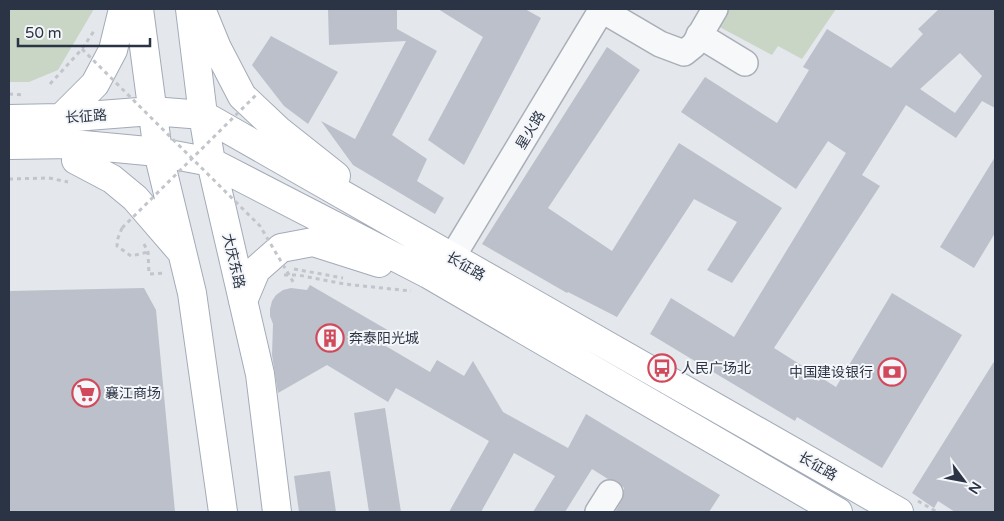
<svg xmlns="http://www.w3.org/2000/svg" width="1004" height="521" viewBox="0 0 1004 521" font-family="'Varela Round','Noto Sans SC',sans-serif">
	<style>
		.green { fill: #c9d6c5 }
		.building { fill: #bbc0ca; fill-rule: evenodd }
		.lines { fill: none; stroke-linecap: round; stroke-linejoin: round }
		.minor-casing { stroke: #a9aeb7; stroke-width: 28 }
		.major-casing { stroke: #a3abb8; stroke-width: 30 }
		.path { stroke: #c2c5cb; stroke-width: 3; stroke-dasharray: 4 4; stroke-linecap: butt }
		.minor { stroke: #f7f8fa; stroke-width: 25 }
		.major { stroke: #fff; stroke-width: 28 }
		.path-bridge { stroke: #c2c5cb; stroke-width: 3; stroke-dasharray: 4 4; stroke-linecap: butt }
		.labels { text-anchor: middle; stroke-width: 4; stroke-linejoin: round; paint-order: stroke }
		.street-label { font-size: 14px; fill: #2b3445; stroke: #f4f6f9 }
		.poi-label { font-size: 14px; fill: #2b3445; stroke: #f4f6f9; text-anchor: start }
	</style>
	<rect width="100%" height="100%" fill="#e4e7ec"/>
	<path class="green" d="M 9,9 L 94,9 L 58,70 L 29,82 L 9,82 Z
		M 723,9 L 836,9 L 802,59 L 778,46 L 772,55 L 714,24 Z"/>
	<path class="building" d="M 328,9 L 397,9 L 397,29 L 437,51 L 392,135 L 427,159 L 417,181 L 444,198 L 435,214 L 353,165 L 321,121 L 355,139 L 406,41 L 329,45 Z
		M 438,9 L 525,9 L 541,18 L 464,165 L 428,140 L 483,37 Z
		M 939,9 L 995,9 L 995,108 L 982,101 L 956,138 L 906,105 L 862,175 L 880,186 L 774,348 L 836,387 L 892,293 L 962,335 L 882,468 L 797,417 L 795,421 L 650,334 L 671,298 L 734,337 L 846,153 L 828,141 L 796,189 L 681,112 L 705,77 L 777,123 L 809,70 L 803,67 L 827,29 L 891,68 L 923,34 L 918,29 ZM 960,53 L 982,76 L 955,113 L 920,89 Z
		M 271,36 L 338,72 L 308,124 L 284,106 L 252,65 Z
		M 607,47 L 640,70 L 548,208 L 612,251 L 679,143 L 782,208 L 732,283 L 707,270 L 737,222 L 694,199 L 617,317 L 568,292 L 567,293 L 482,244 Z
		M 995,157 L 995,233 L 974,268 L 940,247 Z
		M 310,285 L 391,332 L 384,345 L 430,372 L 437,360 L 464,376 L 473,361 L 503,412 L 568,448 L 586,414 L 720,495 L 709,512 L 615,512 L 622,500 L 624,488 L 617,481 L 608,479 L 592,469 L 565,512 L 533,512 L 555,476 L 514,453 L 481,512 L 449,512 L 489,441 L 396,388 L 388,402 L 327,365 L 278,393 L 272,355 L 273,324 L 270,316 L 270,309 L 272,301 L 276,295 L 283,290 L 291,288 L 307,290 Z
		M 144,288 L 156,310 L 175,512 L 9,512 L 9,291 Z
		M 995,360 L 995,512 L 955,512 L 938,501 L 934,508 L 912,493 Z
		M 385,408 L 401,512 L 369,512 L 354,413 Z
		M 330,471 L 336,512 L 299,512 L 294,476 Z"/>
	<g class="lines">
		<g class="minor-casing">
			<path id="minor" d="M 602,10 L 660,44 L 684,53 L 694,45 L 715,9
				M 699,35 L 745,63
				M 456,251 L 602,9
				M 598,512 L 610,493"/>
		</g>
		<g class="major-casing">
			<path id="major" d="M 139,9 L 158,152 L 192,293 L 223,512
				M 190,9 L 203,115 L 211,162 L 260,374 L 277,512
				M 201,9 L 217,48 L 242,96 L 278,130 L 336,176
				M 61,118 L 95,84 L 113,50 L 123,9
				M 9,119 L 61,118 L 152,111 L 203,115 L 899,512
				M 9,145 L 73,144 L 158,152 L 211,162 L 428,274 L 838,512
				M 76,160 L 112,179 L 135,198 L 179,249
				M 243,301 L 256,270 L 281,248 L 313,242 L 379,263"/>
		</g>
		<path class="path" d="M 50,84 L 82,49 L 94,31
			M 9,94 L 23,95
			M 9,179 L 49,178 L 68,182
			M 122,228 L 118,238 L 117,246 L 131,256 L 148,252
			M 144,244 L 148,252 L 149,274 L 164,273
			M 294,269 L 343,278
			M 284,275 L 298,275 L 344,284 L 411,291
			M 918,501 L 937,512"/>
		<use href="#minor" class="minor"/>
		<use href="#major" class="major"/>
		<path class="path-bridge" d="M 82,49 L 260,226 L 295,285
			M 122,228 L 256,95"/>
	</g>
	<defs>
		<g id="building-ring" transform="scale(1.4375)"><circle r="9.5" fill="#f4f6f9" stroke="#d1495b" stroke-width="1.5"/><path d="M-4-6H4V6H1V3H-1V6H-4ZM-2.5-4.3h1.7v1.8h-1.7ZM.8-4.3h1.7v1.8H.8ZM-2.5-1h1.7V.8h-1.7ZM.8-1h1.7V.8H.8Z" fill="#d1495b"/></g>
		<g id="bus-ring" transform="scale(1.4375)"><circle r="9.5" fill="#f4f6f9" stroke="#d1495b" stroke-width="1.5"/><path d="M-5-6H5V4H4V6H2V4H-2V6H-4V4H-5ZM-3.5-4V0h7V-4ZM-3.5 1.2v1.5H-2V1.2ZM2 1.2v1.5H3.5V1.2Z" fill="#d1495b"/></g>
		<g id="bank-ring" transform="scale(1.4375)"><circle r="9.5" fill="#f4f6f9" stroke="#d1495b" stroke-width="1.5"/><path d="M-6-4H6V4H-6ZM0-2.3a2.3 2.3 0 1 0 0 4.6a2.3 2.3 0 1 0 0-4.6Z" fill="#d1495b"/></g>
		<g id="supermarket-ring" transform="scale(1.4375)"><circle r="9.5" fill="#f4f6f9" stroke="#d1495b" stroke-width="1.5"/><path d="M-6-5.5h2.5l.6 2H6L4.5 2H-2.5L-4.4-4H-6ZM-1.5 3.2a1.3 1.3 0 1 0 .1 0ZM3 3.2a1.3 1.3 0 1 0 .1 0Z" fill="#d1495b"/></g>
	</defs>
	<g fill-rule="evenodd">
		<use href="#building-ring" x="330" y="338"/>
		<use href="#bus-ring" x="662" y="368"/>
		<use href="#bank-ring" x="892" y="372"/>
		<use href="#supermarket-ring" x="86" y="393"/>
	</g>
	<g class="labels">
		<g class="street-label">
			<text transform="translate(86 116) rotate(-4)" y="5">长征路</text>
			<text transform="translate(530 130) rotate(-59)" y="5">星火路</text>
			<text transform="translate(234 261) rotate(77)" y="5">大庆东路</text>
			<text transform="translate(466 266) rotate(30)" y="5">长征路</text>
			<text transform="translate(818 466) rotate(30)" y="5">长征路</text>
		</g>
		<g class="poi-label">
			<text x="349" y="343">奔泰阳光城</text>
			<text x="681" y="373">人民广场北</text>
			<text x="873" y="377" text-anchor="end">中国建设银行</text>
			<text x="105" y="398">襄江商场</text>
		</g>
	</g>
	<rect width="1004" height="521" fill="none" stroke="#2b3445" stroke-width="20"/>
	<g transform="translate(964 481) rotate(122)" stroke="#f4f6f9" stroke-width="4" paint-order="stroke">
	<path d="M0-4L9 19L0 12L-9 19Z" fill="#2b3445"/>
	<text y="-8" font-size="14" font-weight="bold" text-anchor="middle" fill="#2b3445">N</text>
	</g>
	<path d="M18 38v8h132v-8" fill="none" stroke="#2b3445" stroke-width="2.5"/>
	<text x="25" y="38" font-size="15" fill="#2b3445" stroke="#f4f6f9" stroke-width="4" paint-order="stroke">50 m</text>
</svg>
